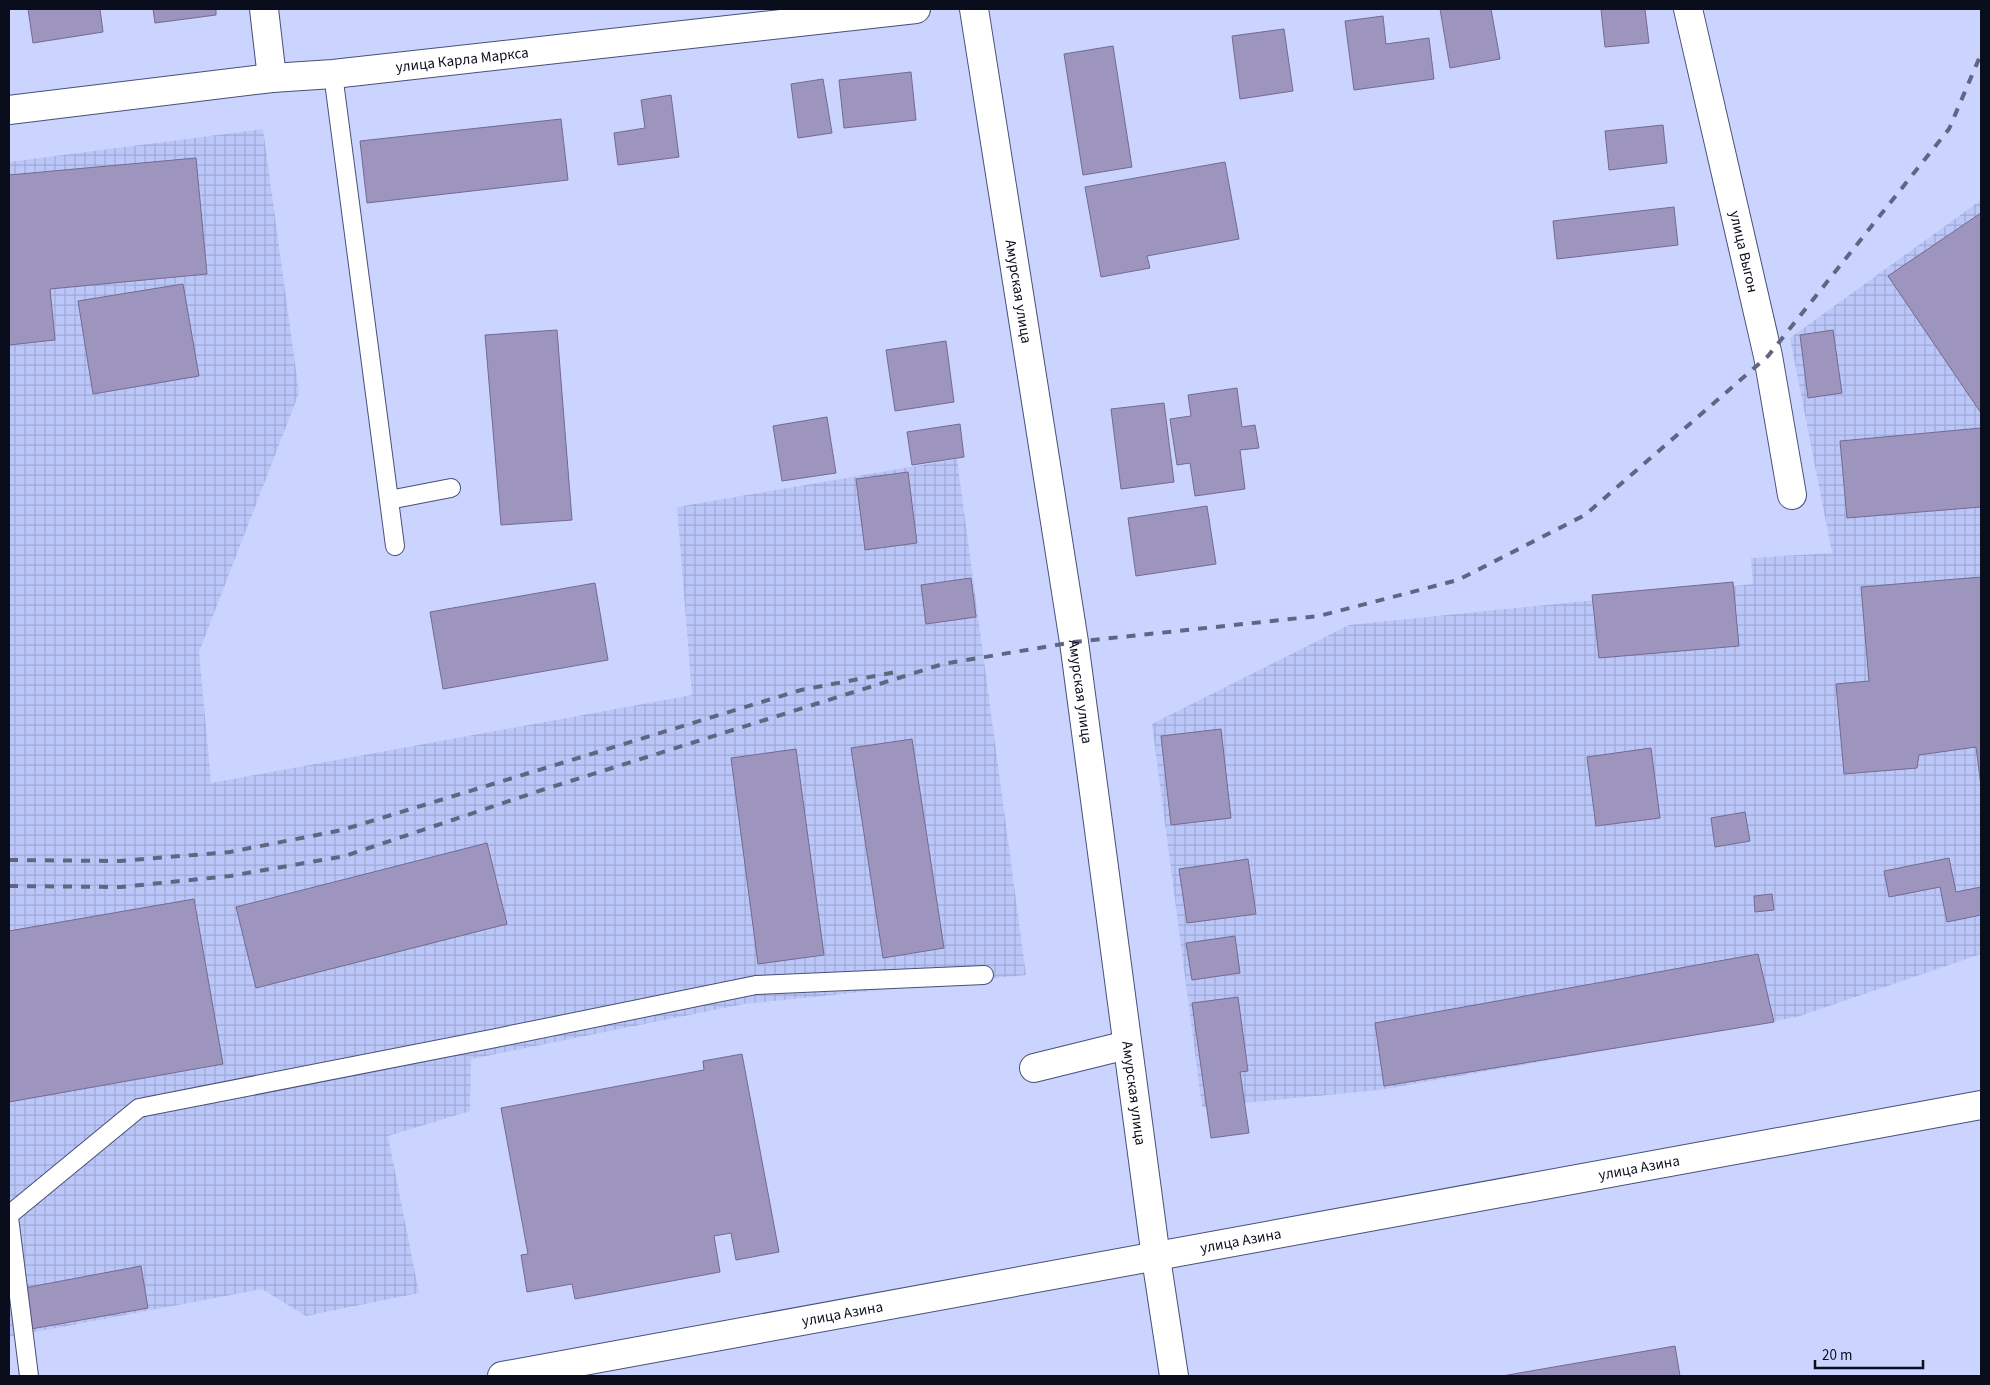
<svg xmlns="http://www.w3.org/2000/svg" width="1990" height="1385" viewBox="0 0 1990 1385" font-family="'Source Sans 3',sans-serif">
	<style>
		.industrial { fill: url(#industrial-grid) }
		.building { fill: #9e95be; stroke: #736a91 }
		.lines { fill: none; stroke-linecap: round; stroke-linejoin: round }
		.lane-casing { stroke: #495075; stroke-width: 20 }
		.street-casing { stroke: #495075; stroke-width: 30 }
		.secondary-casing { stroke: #495075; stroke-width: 30 }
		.lane { stroke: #fff; stroke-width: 18 }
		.street { stroke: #fff; stroke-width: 28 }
		.secondary { stroke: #fff; stroke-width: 28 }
		.rail { stroke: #606681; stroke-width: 4; stroke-dasharray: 9 9; stroke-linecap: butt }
		.labels { text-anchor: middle; stroke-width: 5; stroke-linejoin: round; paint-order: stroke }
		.street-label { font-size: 15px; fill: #0a0d1b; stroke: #cad4ff }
	</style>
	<defs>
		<pattern id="industrial-grid" width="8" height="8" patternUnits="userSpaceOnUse" patternTransform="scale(1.25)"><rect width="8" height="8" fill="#bcc7f9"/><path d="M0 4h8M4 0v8" fill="none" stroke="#a0aad5"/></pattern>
	</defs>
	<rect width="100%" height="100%" fill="#cad4ff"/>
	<path class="industrial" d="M 263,129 L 299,393 L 199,652 L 211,783 L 692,695 L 677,507 L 957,459 L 1026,975 L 744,1004 L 471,1059 L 470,1111 L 388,1136 L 419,1293 L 306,1316 L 262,1289 L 9,1337 L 9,162 Z
		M 1981,200 L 1981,954 L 1797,1017 L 1379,1090 L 1202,1107 L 1152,724 L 1349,625 L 1753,584 L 1751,558 L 1832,553 L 1790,338 Z"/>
	<path class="building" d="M 28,9 L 100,9 L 103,32 L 33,43 Z
		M 153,9 L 216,9 L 216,15 L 155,23 Z
		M 1440,9 L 1491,9 L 1500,59 L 1450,68 Z
		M 1601,9 L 1645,9 L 1649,43 L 1605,47 Z
		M 1383,16 L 1386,44 L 1429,38 L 1434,79 L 1354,90 L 1345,21 Z
		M 1284,29 L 1293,91 L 1240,99 L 1232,36 Z
		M 1113,46 L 1132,167 L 1083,175 L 1064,54 Z
		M 911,72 L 916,120 L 844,128 L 839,80 Z
		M 823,79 L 832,133 L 798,138 L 791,84 Z
		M 671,95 L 679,157 L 618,165 L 614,133 L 645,128 L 641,100 Z
		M 561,119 L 568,180 L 367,203 L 360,141 Z
		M 1663,125 L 1667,163 L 1609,170 L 1605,131 Z
		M 196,158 L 207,274 L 50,289 L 55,340 L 9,345 L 9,175 Z
		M 1225,162 L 1239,239 L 1147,256 L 1150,268 L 1101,277 L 1085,187 Z
		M 1674,207 L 1678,245 L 1557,259 L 1553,221 Z
		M 1981,213 L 1981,413 L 1888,276 Z
		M 183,284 L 199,376 L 93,394 L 78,301 Z
		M 557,330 L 572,520 L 501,525 L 485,335 Z
		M 1833,330 L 1842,393 L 1808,398 L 1800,335 Z
		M 946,341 L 954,402 L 895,411 L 886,350 Z
		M 1237,388 L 1242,427 L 1255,425 L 1259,448 L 1240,450 L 1245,489 L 1195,496 L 1190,463 L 1177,465 L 1170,419 L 1191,416 L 1188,395 Z
		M 1164,403 L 1174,482 L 1121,489 L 1111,409 Z
		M 827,417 L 836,473 L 782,481 L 773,426 Z
		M 960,424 L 964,457 L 912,465 L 907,432 Z
		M 1981,428 L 1981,507 L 1847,518 L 1840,441 Z
		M 908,472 L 917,543 L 865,550 L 856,479 Z
		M 1207,506 L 1216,564 L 1136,576 L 1128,518 Z
		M 1981,577 L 1981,786 L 1976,747 L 1919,755 L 1917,768 L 1844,774 L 1836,684 L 1869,681 L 1861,587 Z
		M 971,578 L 976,617 L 926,624 L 921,585 Z
		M 1733,582 L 1739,646 L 1599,658 L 1592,595 Z
		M 595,583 L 608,660 L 443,689 L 430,612 Z
		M 1221,729 L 1231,818 L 1171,825 L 1161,736 Z
		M 912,739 L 944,948 L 883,958 L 851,748 Z
		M 1651,748 L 1660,818 L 1596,826 L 1587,757 Z
		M 796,749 L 824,955 L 758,964 L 731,758 Z
		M 1745,812 L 1750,841 L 1715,847 L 1711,818 Z
		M 487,843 L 507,924 L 256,988 L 236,907 Z
		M 1949,858 L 1956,892 L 1981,887 L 1981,915 L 1947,922 L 1940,887 L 1889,897 L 1884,871 Z
		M 1248,859 L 1256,914 L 1187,923 L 1179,869 Z
		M 1772,894 L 1774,910 L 1755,912 L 1754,896 Z
		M 194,899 L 223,1064 L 9,1102 L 9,931 Z
		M 1235,936 L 1240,973 L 1192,980 L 1186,943 Z
		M 1758,954 L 1774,1022 L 1384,1086 L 1375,1023 Z
		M 1238,997 L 1248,1071 L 1240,1072 L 1249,1133 L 1211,1138 L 1192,1003 Z
		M 742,1054 L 779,1252 L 736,1260 L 731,1233 L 714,1236 L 720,1272 L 575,1299 L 572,1284 L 527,1292 L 521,1255 L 528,1254 L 501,1108 L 704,1070 L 703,1061 Z
		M 141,1266 L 148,1308 L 31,1329 L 24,1288 Z
		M 1675,1346 L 1680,1376 L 1502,1376 Z"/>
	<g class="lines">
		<g class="lane-casing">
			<path id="lane" d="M 333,74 L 395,546
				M 389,500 L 451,488
				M 9,1215 L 139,1108 L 496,1038 L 756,985 L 984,975
				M 9,1217 L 29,1376"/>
		</g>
		<g class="street-casing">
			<g id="street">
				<path d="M 264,9 L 272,78"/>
				<path id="s1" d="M 974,9 L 1074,642 L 1156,1258 L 1174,1376"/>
				<path id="s2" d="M 1688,9 L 1768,356 L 1792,495"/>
				<path id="s3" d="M 9,110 L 272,78 L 333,74 L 916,9"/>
				<path d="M 1034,1068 L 1127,1045"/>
			</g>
		</g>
		<g class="secondary-casing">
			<g id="secondary">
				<path id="s4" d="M 502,1376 L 1981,1105"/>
			</g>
		</g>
		<use href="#lane" class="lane"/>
		<use href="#street" class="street"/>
		<use href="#secondary" class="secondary"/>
		<path class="rail" d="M 9,860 L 120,861 L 230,852 L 342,830 L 801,690 L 896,672
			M 9,886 L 121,887 L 230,876 L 345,856 L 542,790 L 943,664 L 1074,642 L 1319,616 L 1458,580 L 1585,515 L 1768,356 L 1949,129 L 1981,54"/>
	</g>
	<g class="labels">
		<g class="street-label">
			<text dy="5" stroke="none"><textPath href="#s3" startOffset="456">улица Карла Маркса</textPath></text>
			<text dy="5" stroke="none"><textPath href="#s2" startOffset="249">улица Выгон</textPath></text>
			<text dy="5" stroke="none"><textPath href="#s1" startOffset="286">Амурская улица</textPath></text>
			<text dy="5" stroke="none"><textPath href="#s1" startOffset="691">Амурская улица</textPath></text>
			<text dy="5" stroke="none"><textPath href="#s1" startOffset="1096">Амурская улица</textPath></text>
			<text dy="5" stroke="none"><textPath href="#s4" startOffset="1156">улица Азина</textPath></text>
			<text dy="5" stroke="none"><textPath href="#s4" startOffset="751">улица Азина</textPath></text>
			<text dy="5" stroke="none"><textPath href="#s4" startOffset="346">улица Азина</textPath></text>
		</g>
	</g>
	<rect width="1990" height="1385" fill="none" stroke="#0a0d1b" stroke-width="20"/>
	<path d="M1815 1360v8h108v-8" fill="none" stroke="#0a0d1b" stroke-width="2.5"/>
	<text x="1822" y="1360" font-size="15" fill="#0a0d1b" stroke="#cad4ff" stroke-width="4" paint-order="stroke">20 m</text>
</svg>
